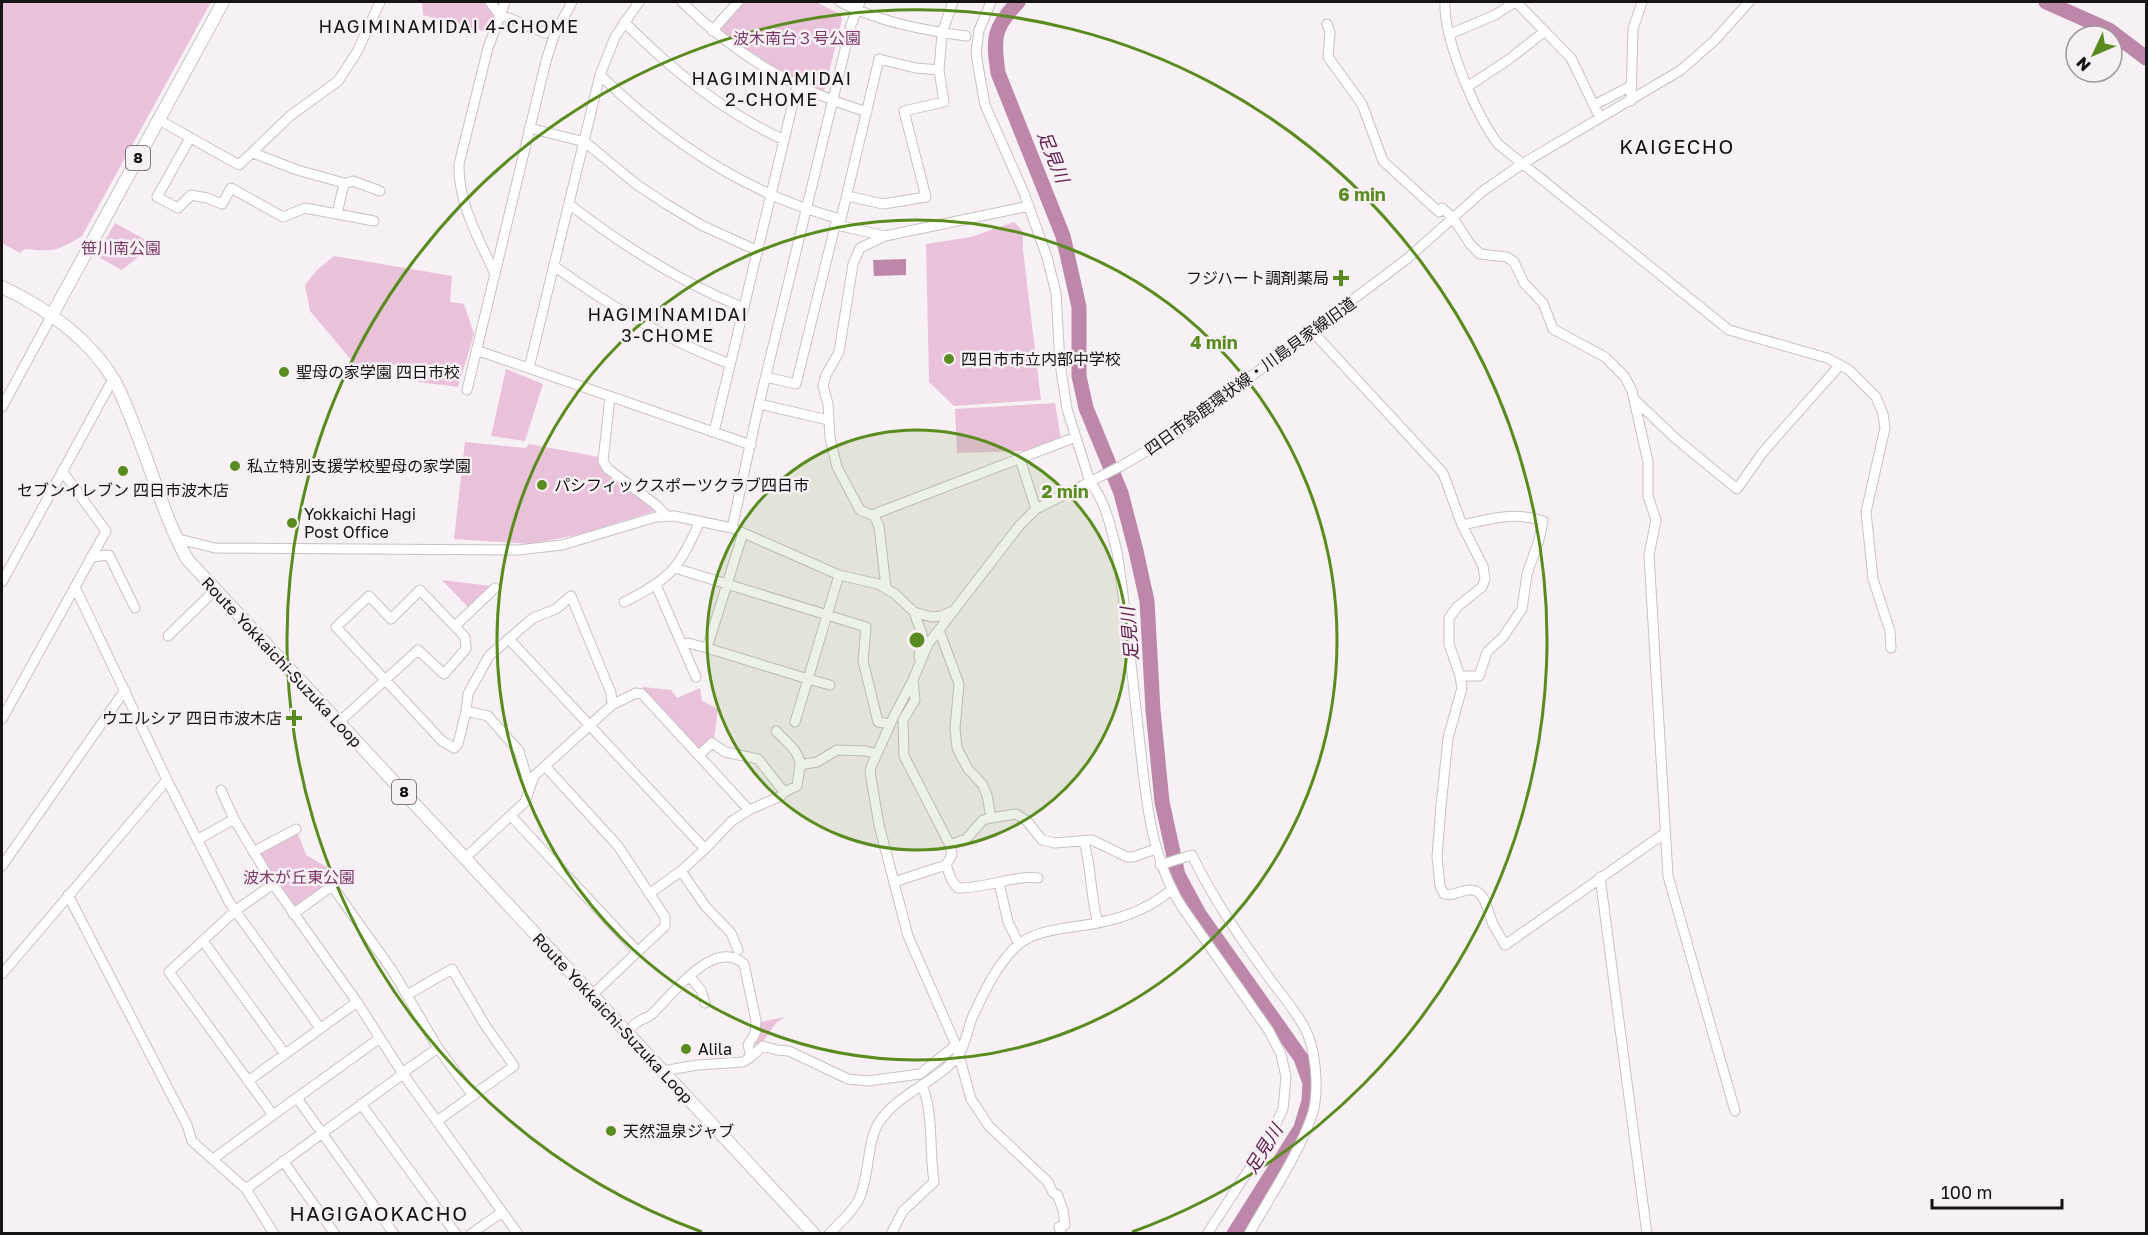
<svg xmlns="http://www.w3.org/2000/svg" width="2148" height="1235" viewBox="0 0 2148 1235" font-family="'Golos Text','Noto Sans JP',sans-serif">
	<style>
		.green { fill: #e9c2da }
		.water { fill: #bc87a8 }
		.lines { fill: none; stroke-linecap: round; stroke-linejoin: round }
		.river { stroke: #bc87a8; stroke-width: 15 }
		.minor-casing { stroke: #c8c2c5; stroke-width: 11 }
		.major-casing { stroke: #c8c2c5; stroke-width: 14 }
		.minor { stroke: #fff; stroke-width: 9 }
		.major { stroke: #fff; stroke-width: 12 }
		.ring { fill: none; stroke: #5a8b1f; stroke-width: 3 }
		.poi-dot { fill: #5a8b1f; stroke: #f7f0f4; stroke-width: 2 }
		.labels { text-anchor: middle; stroke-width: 5; stroke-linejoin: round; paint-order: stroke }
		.shield { fill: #f7f0f4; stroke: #595557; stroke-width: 1.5 }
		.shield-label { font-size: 15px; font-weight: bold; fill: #151314 }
		.park-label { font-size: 16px; fill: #7b3966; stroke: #f7f0f4 }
		.poi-label { font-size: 16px; fill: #151314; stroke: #f7f0f4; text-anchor: start }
		.street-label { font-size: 16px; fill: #151314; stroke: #f7f0f4 }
		.neighbourhood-label { font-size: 18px; letter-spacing: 1.5px; fill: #151314; stroke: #f7f0f4 }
		.water-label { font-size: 18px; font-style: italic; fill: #60204d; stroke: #f7f0f4 }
		.quarter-label { font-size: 20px; letter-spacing: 1.5px; fill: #151314; stroke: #f7f0f4 }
		.centre { fill: #5a8b1f; stroke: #f7f0f4; stroke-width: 3 }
		.ring-label { font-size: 18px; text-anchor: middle; font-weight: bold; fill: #5a8b1f; stroke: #f7f0f4; stroke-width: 5; stroke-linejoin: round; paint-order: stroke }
	</style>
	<rect width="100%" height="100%" fill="#f7f0f4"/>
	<path class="green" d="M 2,2 L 211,2 L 82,236 C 57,251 54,252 25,249 L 20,253 L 2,243 Z
		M 422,2 L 485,2 L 494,16 L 487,32 L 423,15 Z
		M 742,2 L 816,2 L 840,14 L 842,19 L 825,89 L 821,92 L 794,80 L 721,32 L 720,28 Z
		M 1014,222 L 1023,231 L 1023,250 L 1041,400 L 954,406 L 929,382 L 926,244 L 971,237 Z
		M 115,223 L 160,248 L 142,254 L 122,270 L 96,256 Z
		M 334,256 L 452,276 L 450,302 L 464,304 L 474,334 L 458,387 L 419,382 L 403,364 L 358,368 L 310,311 L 305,285 L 317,270 Z
		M 506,369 L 543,384 L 525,441 L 491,436 Z
		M 1055,403 L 1061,439 L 1029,451 L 957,453 L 955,409 Z
		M 465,442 L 526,448 L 529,444 L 600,457 L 655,511 L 581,534 L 530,544 L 454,539 Z
		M 442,580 L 491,586 L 468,607 Z
		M 643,687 L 671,690 L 677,698 L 700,688 L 702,701 L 718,709 L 714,739 L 701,748 L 698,747 L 643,690 Z
		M 297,831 L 306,855 L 340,875 L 297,907 L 293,906 L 264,866 L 258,853 Z
		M 785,1017 L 776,1023 L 759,1047 L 754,1043 L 759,1035 L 761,1022 Z"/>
	<path class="water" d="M 906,259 L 906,275 L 874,276 L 873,260 Z"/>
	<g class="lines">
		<path class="river" d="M 1018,2 C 993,28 993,38 998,73 L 1063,236 L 1079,307 L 1079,376 L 1086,408 L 1121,493 L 1136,551 L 1147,601 L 1153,710 L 1162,802 L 1178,875 L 1199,914 L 1301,1058 L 1310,1083 L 1309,1101 L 1301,1128 L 1234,1234
			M 2046,2 L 2109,30 L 2146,58"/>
		<g class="minor-casing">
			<path id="minor" d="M 490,2 L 499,14 L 545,33
				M 682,2 C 737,56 794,90 867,112
				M 840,2 C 880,22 922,30 966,36
				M 991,2 L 979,30 L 976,53 L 980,77 L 985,105 L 1024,193 L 1047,257 L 1056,293 L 1060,363 L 1067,409 L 1090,482 C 1106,502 1111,528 1117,552 C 1126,609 1131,668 1138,726 C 1145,788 1148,853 1182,907 L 1269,1031 L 1281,1054 L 1286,1077 L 1283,1109 L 1267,1142 L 1207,1234
				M 1445,2 C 1443,38 1476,115 1498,144 L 1729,330 L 1827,358 L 1849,370 L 1876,397 L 1883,414 L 1885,428 L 1866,512 L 1873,579 L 1890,631 L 1891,648
				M 1516,2 L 1571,58 L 1600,118
				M 624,22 C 672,70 722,111 784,140
				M 1327,24 L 1330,32 L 1328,57 L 1362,104 L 1383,161 L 1439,212
				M 712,31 L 738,2
				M 1450,34 L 1495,15 L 1515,2
				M 600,75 C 668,141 747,195 841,219 L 879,59 L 916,68 L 939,70
				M 1467,87 L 1508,60 L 1545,31
				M 1631,101 L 1633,29 L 1642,2
				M 1594,105 L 1631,86
				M 159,120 L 239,165 L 290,116 L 338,81 L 357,52 L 380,2
				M 529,128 L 585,142 L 636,184 L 666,204 L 701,225 L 758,251
				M 190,138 L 157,197 L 178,208 L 191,195 L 207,198 L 222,204 L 231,188 L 283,217 L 305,208 L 374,221
				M 253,153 L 297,170 L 344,183 L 337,214
				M 344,184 L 353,181 L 380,191
				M 847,196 L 883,204 L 926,197 L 904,111 L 944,102 L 939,70 L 942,33 L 953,2
				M 569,204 C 623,246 680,282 744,308
				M 1442,208 L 1453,218 L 1470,244 L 1480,254 L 1507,257 L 1514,262 L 1524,283 L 1543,303 L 1553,329 L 1605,357 L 1625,377 L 1632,391 L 1648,462 L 1648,496 L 1656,520 L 1649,555 L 1668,876 L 1735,1111
				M 841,226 L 885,236
				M 554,266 C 610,306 666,340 730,364
				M 495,274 C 479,239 458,204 459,164 L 488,48 L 505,2
				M 1312,331 L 1443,473 L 1462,525 L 1483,566 L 1485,579 L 1482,587 L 1457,607 L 1449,618 L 1449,644 L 1460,676 L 1462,688 L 1448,738 L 1441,806 L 1437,857 L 1440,886 L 1444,894 C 1455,897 1461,889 1471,890 C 1486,890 1488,914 1493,924 C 1497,931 1501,938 1505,945 L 1665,833
				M 476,350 L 751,445
				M 529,368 L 600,75 L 615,37 L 639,2
				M 766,377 L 796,384 L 837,218
				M 467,390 L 546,61 L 554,36 L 572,2
				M 610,397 L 603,461 L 608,469 L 655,504 L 667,516
				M 1634,399 L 1675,438 L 1737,489 L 1763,452 L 1840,365
				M 759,404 L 828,420
				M 2,407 L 52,315
				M 714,432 L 797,86
				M 1020,459 L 1036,509
				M 874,516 L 877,513 L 1076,437
				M 732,528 L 759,404 L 851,25 L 860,2
				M 743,533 L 707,648 L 808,679 L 839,575
				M 175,538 L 215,548 L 518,550 L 562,545 L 656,517 L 674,516 L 732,528 L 839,575 L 878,584 L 895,594 L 914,612 L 932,617 L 941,616 L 953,611
				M 91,557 L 109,555 L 135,608
				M 675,568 L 866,627 L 863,661 L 878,722 L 890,724
				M 2,582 L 113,379
				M 656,585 L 696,677
				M 75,587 L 167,780 L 229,902 L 320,1028
				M 886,588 L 879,526 L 874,516 L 860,510 L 837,467 L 830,438 L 828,404 L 823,386 L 826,375 L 839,352 L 853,264 L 860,248 L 885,236 L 1029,206
				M 624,602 C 671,579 679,568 700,521
				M 914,612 L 922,634 L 919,657
				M 455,626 L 495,588
				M 939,630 L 959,684 L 955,728 L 957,748 L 968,769 L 982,784 L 987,795 L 991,818 L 1016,814 L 1027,821 L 1042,840 L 1055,843 L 1092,840 L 1127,857 L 1133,857 L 1156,849
				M 168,636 L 215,590
				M 510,640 L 705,849
				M 688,643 L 707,648
				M 1460,676 L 1479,676 L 1487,652 L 1503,637 L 1522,609 L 1527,574 L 1539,540 L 1543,521 C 1513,511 1491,519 1462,525
				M 466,711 L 488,716 L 519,751 L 530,788
				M 2,719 L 106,531 L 62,471
				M 795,722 L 808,679 L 830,685
				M 338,723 L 418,650 L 444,674 L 466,649 L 465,637 L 420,590 L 391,619 L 369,596 L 336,627 L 442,741 L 454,748 L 458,744 L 466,711 L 468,694 L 489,656 L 533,618 L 556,609 L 571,596 L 611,693 L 612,705
				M 776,731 C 785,741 800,751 800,765
				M 545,766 L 618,846 L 665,917 L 665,926 L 592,995
				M 221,790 L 234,819
				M 784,792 L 797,786 L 800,765 L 817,762 L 837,750 L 866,751 L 876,754
				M 511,816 L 638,952
				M 197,840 L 234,819 L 273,884 L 357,1002 L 403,1074 L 518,1234
				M 1084,842 C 1092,868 1090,897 1098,923
				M 950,845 L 966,839 L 983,820 L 991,818
				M 253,852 L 296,829
				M 464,859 L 525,802 L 534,776 L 612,705 L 636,693 L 642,694 L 749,810
				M 946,865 L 952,881 L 958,888 C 985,889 1012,875 1038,878
				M 1160,865 L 1192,855 C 1213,899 1241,939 1270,979 C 1281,994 1295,1010 1304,1027 C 1316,1047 1319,1090 1313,1112 C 1301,1151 1269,1198 1249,1234
				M 2,866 L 125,690
				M 681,871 L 706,907 L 731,933 L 738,950
				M 1600,877 L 1647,1234
				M 894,882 L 946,865 L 952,855 L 950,845 L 904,756 L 903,720 L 915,700 L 913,680
				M 999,883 L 1008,922 L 1019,944
				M 649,894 L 681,871 L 705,849 L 732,821 L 749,810 L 781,796 L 784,792 L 758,759 L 725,752 L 712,743 L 699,755
				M 68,895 L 187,1125 L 192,1141 L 246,1189 L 274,1234
				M 293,914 L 332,886 L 392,970 L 438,1048 L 402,1073
				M 203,941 L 285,1054
				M 2,974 L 167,780
				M 690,977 L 701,990 L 705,1003
				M 407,995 L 452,969 L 485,1025 L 514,1066 L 437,1121
				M 627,1033 C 630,1029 633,1025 636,1023 C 641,1019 648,1018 652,1014 C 673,994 714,937 744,964 L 756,1021 L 755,1034 L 748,1045 L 751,1057 L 743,1062 L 697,1065 L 663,1071
				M 438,1048 L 473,1096
				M 751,1057 L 763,1046 L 777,1050 L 789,1051 L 848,1079 L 868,1081 L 920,1074 L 956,1045
				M 248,1081 L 357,1002
				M 297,1098 L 394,1234
				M 361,1104 L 456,1234
				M 273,1115 L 380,1038
				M 213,1159 L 273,1115 L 169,972 L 235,911 L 273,884
				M 283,1161 L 335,1234
				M 246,1189 L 403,1074
				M 471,1234 L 502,1212
				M 829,1234 C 839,1223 853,1212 859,1199 C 870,1176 866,1146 878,1124 C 897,1093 936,1083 958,1056 C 965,1046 968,1029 972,1018 C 983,994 998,962 1018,945 C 1038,928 1073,928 1097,923 C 1124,918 1150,908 1171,890
				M 891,1234 L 903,1211 L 934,1182 C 929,1149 934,1115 922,1085
				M 1061,1234 L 1059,1227 L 1065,1225 L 1063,1210 L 1057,1194 L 1053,1193 L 1048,1182 L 989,1126 L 971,1099 L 956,1045 L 908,936 L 879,825 L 870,772 L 871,767 L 894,716 L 913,680 L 928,644 L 1019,526 L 1036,509 L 1121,466 L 1171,437 L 1408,258 L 1483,191 L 1522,164 L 1681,70 L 1715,40 L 1749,2"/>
		</g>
		<g class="major-casing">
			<path id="major" d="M 2,287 C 46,308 88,337 114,380 C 122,394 128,411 134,426 C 152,470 164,517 187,559 L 814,1234
				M 52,315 L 223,2"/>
		</g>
		<use href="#minor" class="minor"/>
		<use href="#major" class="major"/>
	</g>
	<circle cx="917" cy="640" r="210" fill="#5a8b1f" fill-opacity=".12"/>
	<g class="ring">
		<circle cx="917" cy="640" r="210"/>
		<circle cx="917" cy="640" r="420"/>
		<path d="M702 1232A630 630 0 1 1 1132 1232"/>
	</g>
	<g class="poi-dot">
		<path d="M1338 269h6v6h6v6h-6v6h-6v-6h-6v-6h6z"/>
		<circle cx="949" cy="359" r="6"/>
		<circle cx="284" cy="372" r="6"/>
		<circle cx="235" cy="466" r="6"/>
		<circle cx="123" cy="471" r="6"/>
		<circle cx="542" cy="485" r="6"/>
		<circle cx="292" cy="523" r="6"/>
		<path d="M291 709h6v6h6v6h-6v6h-6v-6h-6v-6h6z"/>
		<circle cx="686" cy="1049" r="6"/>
		<circle cx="611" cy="1131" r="6"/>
	</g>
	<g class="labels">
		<g class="shield">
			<rect x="126" y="146" width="24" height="24" rx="4.5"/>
			<rect x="392" y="780" width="24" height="24" rx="4.5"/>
		</g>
		<g class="shield-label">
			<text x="138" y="163">8</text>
			<text x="404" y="797">8</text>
		</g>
		<g class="park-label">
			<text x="797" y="44">波木南台３号公園</text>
			<text x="121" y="254">笹川南公園</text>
			<text x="299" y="883">波木が丘東公園</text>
		</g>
		<g class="poi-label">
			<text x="1329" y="284" text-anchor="end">フジハート調剤薬局</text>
			<text x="961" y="365">四日市市立内部中学校</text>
			<text x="296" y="378">聖母の家学園 四日市校</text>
			<text x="247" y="472">私立特別支援学校聖母の家学園</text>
			<text x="554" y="491">パシフィックスポーツクラブ四日市</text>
			<text x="123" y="496" text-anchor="middle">セブンイレブン 四日市波木店</text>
			<text x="304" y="520">Yokkaichi Hagi<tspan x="304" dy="18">Post Office</tspan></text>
			<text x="282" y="724" text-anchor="end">ウエルシア 四日市波木店</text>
			<text x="698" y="1055">Alila</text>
			<text x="623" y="1137">天然温泉ジャブ</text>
		</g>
		<g class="street-label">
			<text transform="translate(1250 376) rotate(-36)" y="6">四日市鈴鹿環状線・川島貝家線旧道</text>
			<text transform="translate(282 662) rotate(47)" y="6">Route Yokkaichi-Suzuka Loop</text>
			<text transform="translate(613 1018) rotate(47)" y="6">Route Yokkaichi-Suzuka Loop</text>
		</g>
		<g class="neighbourhood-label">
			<text x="449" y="33">HAGIMINAMIDAI 4-CHOME</text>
			<text x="772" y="85">HAGIMINAMIDAI<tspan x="772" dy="21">2-CHOME</tspan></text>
			<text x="668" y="321">HAGIMINAMIDAI<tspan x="668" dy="21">3-CHOME</tspan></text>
		</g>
		<g class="water-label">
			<text transform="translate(1053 157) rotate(68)" y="6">足見川</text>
			<text transform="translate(1130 634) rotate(-95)" y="6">足見川</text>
			<text transform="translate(1264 1149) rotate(-58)" y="6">足見川</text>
		</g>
		<g class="quarter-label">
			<text x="1677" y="154">KAIGECHO</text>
			<text x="379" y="1221">HAGIGAOKACHO</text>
		</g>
	</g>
	<circle cx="917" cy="640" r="9" class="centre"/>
	<g class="ring-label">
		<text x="1362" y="201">6 min</text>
		<text x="1214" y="349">4 min</text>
		<text x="1065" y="498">2 min</text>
	</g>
	<rect width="2148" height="1235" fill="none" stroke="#151314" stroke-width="6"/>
	<g transform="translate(2094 54) rotate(226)"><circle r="28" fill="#f7f0f4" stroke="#9d989a" stroke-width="1.5"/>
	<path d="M0-4.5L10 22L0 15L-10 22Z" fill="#5a8b1f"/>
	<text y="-9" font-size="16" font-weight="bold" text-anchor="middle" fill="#151314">N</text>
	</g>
	<path d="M1932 1199v9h130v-9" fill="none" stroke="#151314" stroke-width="3"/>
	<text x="1941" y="1199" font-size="18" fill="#151314" stroke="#f7f0f4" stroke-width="4.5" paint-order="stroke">100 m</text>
</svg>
